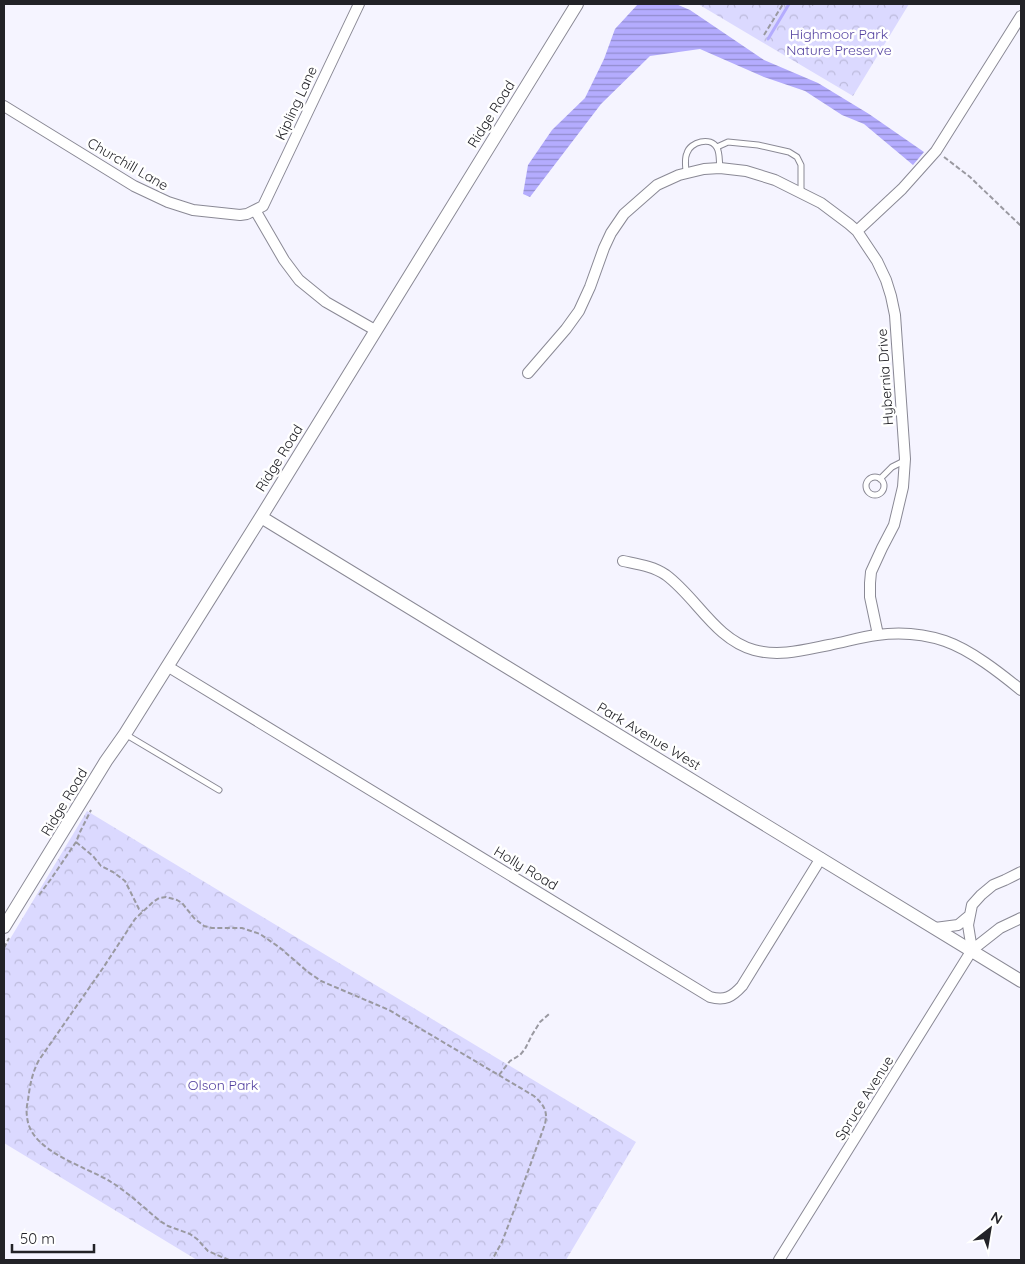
<svg xmlns="http://www.w3.org/2000/svg" width="1025" height="1264" viewBox="0 0 1025 1264" font-family="Quicksand,sans-serif">
	<style>
		.park { fill: url(#park-crowns) }
		.water { fill: url(#water-rules) }
		.lines { fill: none; stroke-linecap: round; stroke-linejoin: round }
		.stream { stroke: #b4acfe; stroke-width: 3 }
		.service-casing { stroke: #8a8995; stroke-width: 7 }
		.minor-casing { stroke: #8a8995; stroke-width: 12 }
		.tertiary-casing { stroke: #8a8995; stroke-width: 14 }
		.path { stroke: #9a99a1; stroke-width: 2; stroke-dasharray: 5 2.5; stroke-linecap: butt }
		.service { stroke: #fff; stroke-width: 5 }
		.minor { stroke: #fff; stroke-width: 10 }
		.tertiary { stroke: #fff; stroke-width: 12 }
		.labels { text-anchor: middle; stroke-width: 5; stroke-linejoin: round; paint-order: stroke }
		.park-label { font-size: 14px; fill: #5442a0; stroke: #fff }
		.street-label { font-size: 14px; fill: #222227; stroke: #fff }
	</style>
	<defs>
		<pattern id="park-crowns" width="20" height="18" patternUnits="userSpaceOnUse" patternTransform="scale(1.25)"><rect width="20" height="18" fill="#dbd9ff"/><path d="M2 6a3 3 0 1 1 6 0M12 15a3 3 0 1 1 6 0" fill="none" stroke="#bcbadb"/></pattern>
		<pattern id="water-rules" width="6" height="5" patternUnits="userSpaceOnUse" patternTransform="scale(1.25)"><rect width="6" height="5" fill="#b4acfe"/><path d="M0 2.5h6" fill="none" stroke="#928cce"/></pattern>
	</defs>
	<rect width="100%" height="100%" fill="#f5f4ff"/>
	<path class="park" d="M 698,4 L 909,4 L 853,96 Z
		M 87,811 L 636,1142 L 566,1260 L 197,1260 L 4,1143 L 4,949 Z"/>
	<path class="water" d="M 638,4 L 676,4 L 690,10 L 764,60 L 818,83 L 869,114 L 924,152 L 913,165 L 864,124 L 842,115 L 805,91 L 764,77 L 700,49 L 650,56 L 601,104 L 530,197 L 523,194 L 528,165 L 552,130 L 585,98 L 604,59 L 615,29 Z"/>
	<g class="lines">
		<path class="stream" d="M 768,39 L 789,4"/>
		<g class="service-casing">
			<path id="service" d="M 717,147 L 728,142 L 758,145 L 789,152 L 797,157 L 801,165 L 801,192
				M 686,173 C 686,166 684,159 687,153 C 690,142 711,136 717,148 C 720,153 719,162 720,168
				M866 486a9 9 0 1 1 18 0a9 9 0 1 1-18 0Z
				M 880,479 L 892,467 L 904,461
				M 125,734 L 219,790"/>
		</g>
		<g class="minor-casing">
			<path id="minor" d="M 4,106 L 134,186 L 168,202 L 193,210 L 240,215 L 247,214 L 263,206 L 359,4
				M 255,210 L 284,260 L 299,280 L 326,302 L 375,330
				M 857,231 L 902,189 L 936,151 L 1021,16
				M 528,373 L 566,329 L 579,311 L 590,287 L 604,248 L 611,233 L 624,214 L 657,185 L 679,175 L 704,169 L 720,168 L 746,171 L 775,180 L 821,203 L 849,224 L 857,231 L 877,261 L 886,280 L 891,296 L 895,315 L 905,459 L 903,487 L 894,525 L 882,548 L 871,572 L 870,583 L 870,597 L 877,630 L 877,635
				M 623,561 C 637,564 653,566 666,575 C 697,598 715,639 754,650 C 779,657 804,650 829,645 C 845,642 861,637 877,635 C 899,632 924,634 945,641 C 971,650 1000,673 1021,690
				M 167,666 L 710,997 C 725,1001 732,997 742,986 L 821,858
				M 935,928 L 958,925 L 970,915
				M 972,950 L 968,925 L 972,905 L 981,895 L 993,885 L 1005,880 L 1021,872
				M 779,1260 L 972,950 L 1000,928 L 1021,918"/>
		</g>
		<g class="tertiary-casing">
			<path id="tertiary" d="M 261,517 L 1021,981
				M 4,927 L 106,761 L 125,734 L 261,517 L 577,4"/>
		</g>
		<path class="path" d="M 812,5 L 813,4
			M 764,35 L 783,4
			M 944,157 L 970,177 L 1021,226
			M 76,842 L 93,856 L 101,866 L 113,872 L 125,881 L 139,909 L 143,911
			M 39,895 L 51,879 L 76,842 L 80,832 L 91,810
			M 4,948 L 9,938
			M 499,1075 L 510,1061 L 520,1055 L 525,1049 L 532,1035 L 540,1022 L 549,1014
			M 229,1260 L 208,1251 L 197,1239 L 190,1234 L 168,1226 L 160,1221 C 144,1208 129,1193 111,1182 C 86,1166 29,1152 27,1116 C 26,1111 27,1105 28,1100 C 30,1085 32,1073 39,1060 L 103,968 L 135,919 L 153,902 L 159,898 L 166,897 L 177,900 L 182,903 L 194,918 L 204,926 L 212,928 L 242,928 L 260,934 L 279,947 L 308,972 L 321,981 L 389,1010 L 534,1096 C 544,1105 548,1111 545,1124 L 513,1213 L 502,1242 L 492,1260"/>
		<use href="#service" class="service"/>
		<use href="#minor" class="minor"/>
		<use href="#tertiary" class="tertiary"/>
	</g>
	<g class="labels">
		<g class="park-label">
			<text x="839" y="39">Highmoor Park<tspan x="839" dy="16">Nature Preserve</tspan></text>
			<text x="223" y="1090">Olson Park</text>
		</g>
		<g class="street-label">
			<text transform="translate(296 103) rotate(-65)" y="5">Kipling Lane</text>
			<text transform="translate(491 114) rotate(-58)" y="5">Ridge Road</text>
			<text transform="translate(128 164) rotate(30)" y="5">Churchill Lane</text>
			<text transform="translate(885 377) rotate(-94)" y="5">Hybernia Drive</text>
			<text transform="translate(279 458) rotate(-58)" y="5">Ridge Road</text>
			<text transform="translate(649 736) rotate(31)" y="5">Park Avenue West</text>
			<text transform="translate(64 802) rotate(-59)" y="5">Ridge Road</text>
			<text transform="translate(526 868) rotate(31)" y="5">Holly Road</text>
			<text transform="translate(864 1098) rotate(-58)" y="5">Spruce Avenue</text>
		</g>
	</g>
	<rect width="1025" height="1264" fill="none" stroke="#222227" stroke-width="10"/>
	<g transform="translate(990 1229) rotate(31)" stroke="#ffffff" stroke-width="4" paint-order="stroke">
	<path d="M0-4L9 19L0 12L-9 19Z" fill="#222227"/>
	<text y="-8" font-size="14" font-weight="bold" text-anchor="middle" fill="#222227">N</text>
	</g>
	<path d="M12 1244v8h82v-8" fill="none" stroke="#222227" stroke-width="2.5"/>
	<text x="20" y="1244" font-size="15" fill="#222227" stroke="#ffffff" stroke-width="4" paint-order="stroke">50 m</text>
</svg>
